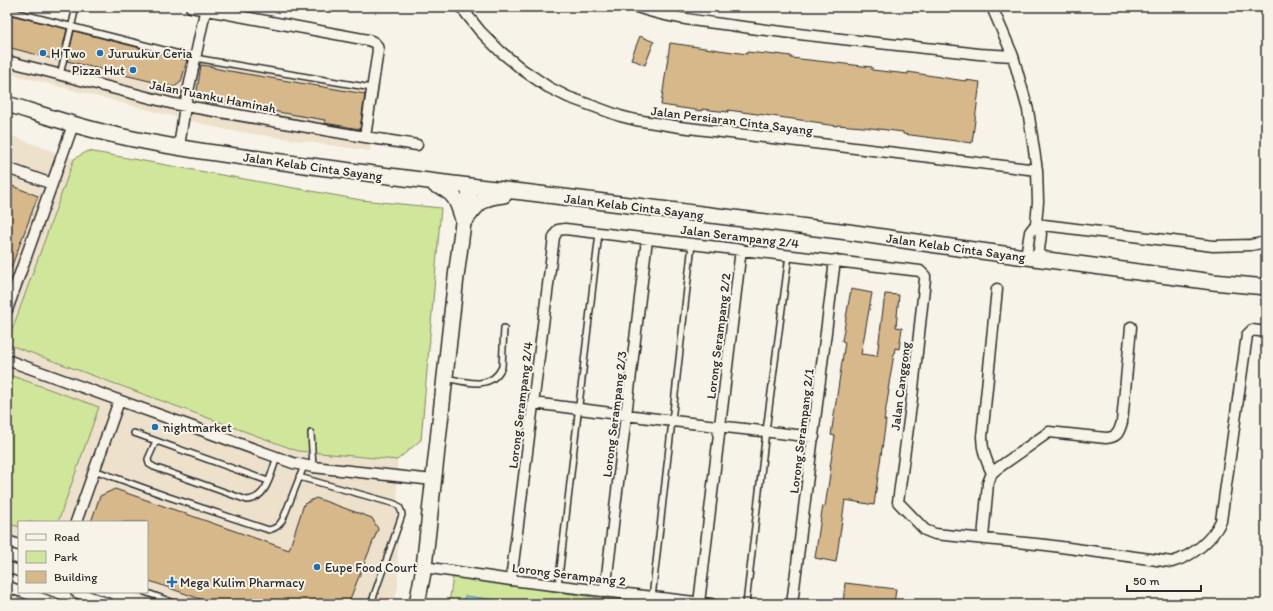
<svg xmlns="http://www.w3.org/2000/svg" width="1273" height="611" viewBox="0 0 1273 611" font-family="Itim,sans-serif">
	<style>
		.built { fill: #ede1cc }
		.green { fill: #d0e69b; stroke: #7e8863 }
		.water { fill: #8cd9ec; stroke: #65939f }
		.building { fill: #d7b88b; stroke: #2b2b2b }
		.lines { fill: none; stroke-linecap: round; stroke-linejoin: round }
		.lane-casing { stroke: #2b2b2b; stroke-width: 8 }
		.street-casing { stroke: #2b2b2b; stroke-width: 13 }
		.secondary-casing { stroke: #2b2b2b; stroke-width: 18 }
		.lane { stroke: #f7f3e8; stroke-width: 5 }
		.street { stroke: #f7f3e8; stroke-width: 10 }
		.secondary { stroke: #f7f3e8; stroke-width: 15 }
		.poi-dot { fill: #1f6fb2; stroke: #f7f3e8; stroke-width: 1.5 }
		.labels { text-anchor: middle; stroke-width: 4; stroke-linejoin: round; paint-order: stroke }
		.poi-label { font-size: 13px; fill: #2b2b2b; stroke: #f7f3e8; text-anchor: start }
		.street-label { font-size: 13px; fill: #2b2b2b; stroke: #f7f3e8 }
	</style>
	<rect width="100%" height="100%" fill="#f7f3e8"/>
	<filter id="ink" filterUnits="userSpaceOnUse"><feTurbulence type="fractalNoise" baseFrequency=".025" numOctaves="2"/><feDisplacementMap in="SourceGraphic" scale="8" xChannelSelector="R" yChannelSelector="G"/><feConvolveMatrix kernelMatrix="1 2 1 2 8 2 1 2 1" color-interpolation-filters="sRGB"/></filter>
	<g filter="url(#ink)">
		<path class="built" d="M 7,9 L 192,55 L 333,84 L 378,91 L 370,151 L 226,130 L 7,73 Z
			M 7,134 L 74,159 L 7,342 Z
			M 7,344 L 298,451 L 397,460 L 398,588 L 393,604 L 160,604 L 128,592 L 147,592 L 147,522 L 19,522 L 19,552 L 7,548 Z"/>
		<path class="green" d="M 88,151 L 361,200 L 441,208 L 421,440 L 397,460 L 298,451 L 7,344 L 74,159 Z
			M 7,374 L 99,407 L 58,522 L 19,522 L 19,527 L 7,523 Z
			M 453,576 L 625,602 L 627,604 L 527,604 L 465,596 L 463,604 L 449,604 Z"/>
		<path class="water" d="M 465,596 L 527,604 L 463,604 Z"/>
		<path class="building" d="M 7,14 L 67,29 L 60,59 L 58,59 L 57,60 L 7,47 Z
			M 74,31 L 187,60 L 181,82 L 174,87 L 67,61 Z
			M 640,36 L 654,42 L 645,65 L 631,59 Z
			M 670,43 L 747,54 L 747,52 L 776,55 L 776,54 L 791,56 L 791,58 L 872,67 L 872,70 L 908,74 L 908,72 L 965,81 L 965,80 L 980,82 L 972,143 L 903,134 L 903,132 L 863,127 L 837,125 L 837,126 L 822,124 L 822,123 L 728,110 L 728,112 L 702,109 L 702,111 L 661,105 Z
			M 201,65 L 214,67 L 214,68 L 223,70 L 365,94 L 360,129 L 324,123 L 325,120 L 219,102 L 218,104 L 202,101 L 197,91 Z
			M 7,184 L 38,196 L 8,276 L 7,276 Z
			M 851,289 L 872,293 L 861,354 L 877,356 L 885,294 L 899,295 L 896,327 L 902,328 L 899,349 L 895,348 L 888,390 L 889,390 L 884,420 L 886,420 L 874,505 L 845,500 L 836,562 L 815,558 L 821,517 L 823,506 L 825,507 L 831,467 L 830,467 L 835,436 L 831,435 L 845,342 L 842,341 Z
			M 115,489 L 289,550 L 304,504 L 316,498 L 372,518 L 378,529 L 348,604 L 214,604 L 147,580 L 147,522 L 91,522 L 100,496 Z
			M 845,583 L 896,589 L 894,604 L 843,604 Z"/>
		<g class="lines">
			<g class="lane-casing">
				<path id="lane" d="M 283,7 L 289,7
					M 7,10 L 195,58 L 372,88
					M 60,75 L 76,7
					M 446,378 C 466,382 491,391 502,367 L 504,328
					M 134,433 L 268,481
					M 311,433 L 313,467
					M 156,441 L 148,459 L 149,464 L 154,467 L 247,500 C 267,499 271,473 277,457
					M 94,470 L 169,497 L 269,530 C 276,528 279,526 283,519 L 304,466
					M 299,477 L 392,503 C 399,505 401,508 402,515 L 371,604
					M 558,586 L 599,233
					M 145,592 L 177,604
					M 652,598 L 692,244
					M 746,604 L 766,431 L 789,255"/>
			</g>
			<g class="street-casing">
				<path id="street" d="M 191,7 L 368,40 C 374,42 377,43 378,50 L 365,137
					M 461,7 L 480,31 L 500,51 L 523,70 L 548,87 L 568,97 L 620,116 L 636,120 L 680,127 L 1037,170
					M 637,7 C 671,19 709,22 744,27 C 822,38 901,45 979,54 L 1013,56
					M 992,7 L 1013,56 L 1028,110 L 1037,170 L 1038,202 L 1036,224 L 1041,234 L 1038,258
					M 7,61 L 174,104 L 365,137 L 417,145
					M 179,147 L 185,106 L 206,7
					M 7,168 L 52,184
					M 1036,224 L 1213,246 L 1251,245 L 1266,242
					M 1026,256 L 1030,232 L 1036,224
					M 7,310 L 73,125
					M 7,360 L 293,463 L 313,467 L 433,480
					M 533,403 L 673,421 L 814,437
					M 992,473 C 986,460 982,450 982,437 L 997,289
					M 76,522 L 119,401
					M 983,538 L 988,483 L 992,473 L 998,468 L 1049,432 L 1106,438 C 1118,437 1119,432 1122,422 L 1131,327
					M 7,541 L 19,545
					M 7,567 L 19,571
					M 424,567 L 511,580 L 711,604
					M 511,580 L 554,237 L 558,230 L 565,229 L 920,271 L 925,276 L 925,279 L 912,398 L 898,502 L 925,530 L 935,534 L 1046,545 L 1172,562 C 1193,556 1212,540 1221,521 L 1247,335 L 1252,330 L 1266,332
					M 7,586 L 19,591
					M 23,592 L 56,604
					M 76,592 L 109,604
					M 605,592 L 647,239
					M 699,603 L 741,249
					M 792,604 L 835,260"/>
			</g>
			<g class="secondary-casing">
				<path id="secondary" d="M 7,104 C 43,115 78,127 115,135 C 180,150 246,157 312,166 C 383,175 453,185 523,192 L 848,232 L 951,247 L 1213,282 L 1266,287
					M 435,185 C 455,191 458,202 463,220
					M 466,219 C 479,202 482,197 504,195
					M 417,604 L 424,567 L 456,277 L 463,223 L 471,187"/>
			</g>
			<use href="#lane" class="lane"/>
			<use href="#street" class="street"/>
			<use href="#secondary" class="secondary"/>
		</g>
	</g>
	<g class="poi-dot">
		<circle cx="43" cy="53" r="4"/>
		<circle cx="100" cy="53" r="4"/>
		<circle cx="133" cy="70" r="4"/>
		<circle cx="155" cy="427" r="4"/>
		<circle cx="317" cy="567" r="4"/>
		<path d="M170 576h4v4h4v4h-4v4h-4v-4h-4v-4h4z"/>
	</g>
	<g class="labels">
		<g class="poi-label">
			<text x="51" y="58">H Two</text>
			<text x="108" y="58">Juruukur Ceria</text>
			<text x="125" y="75" text-anchor="end">Pizza Hut</text>
			<text x="163" y="432">nightmarket</text>
			<text x="325" y="572">Eupe Food Court</text>
			<text x="180" y="587">Mega Kulim Pharmacy</text>
		</g>
		<g class="street-label">
			<text transform="translate(213 96) rotate(11)" y="5">Jalan Tuanku Haminah</text>
			<text transform="translate(732 120) rotate(7)" y="5">Jalan Persiaran Cinta Sayang</text>
			<text transform="translate(313 166) rotate(8)" y="5">Jalan Kelab Cinta Sayang</text>
			<text transform="translate(634 206) rotate(7)" y="5">Jalan Kelab Cinta Sayang</text>
			<text transform="translate(740 236) rotate(7)" y="5">Jalan Serampang 2/4</text>
			<text transform="translate(956 247) rotate(8)" y="5">Jalan Kelab Cinta Sayang</text>
			<text transform="translate(718 336) rotate(-83)" y="5">Lorong Serampang 2/2</text>
			<text transform="translate(900 386) rotate(-83)" y="5">Jalan Canggong</text>
			<text transform="translate(520 405) rotate(-83)" y="5">Lorong Serampang 2/4</text>
			<text transform="translate(614 414) rotate(-83)" y="5">Lorong Serampang 2/3</text>
			<text transform="translate(801 431) rotate(-83)" y="5">Lorong Serampang 2/1</text>
			<text transform="translate(569 574) rotate(7)" y="5">Lorong Serampang 2</text>
		</g>
	</g>
	<rect width="1273" height="611" fill="none" stroke="#f7f3e8" stroke-width="24"/>
	<rect x="12" y="12" width="1249" height="587" fill="none" stroke="#2b2b2b" stroke-width="1.5" filter="url(#ink)"/>
	<rect x="18" y="521" width="130" height="72" fill="#f7f3e8" stroke="#a5a39c"/>
	<rect x="26" y="534" width="20" height="6" fill="#f7f3e8" stroke="#a5a39c"/>
	<text x="54" y="541" font-size="12" fill="#2b2b2b">Road</text>
	<rect x="26" y="551" width="20" height="12" fill="#d0e69b" stroke="#a5a39c"/>
	<text x="54" y="561" font-size="12" fill="#2b2b2b">Park</text>
	<rect x="26" y="571" width="20" height="12" fill="#d7b88b" stroke="#a5a39c"/>
	<text x="54" y="581" font-size="12" fill="#2b2b2b">Building</text>
	<path d="M1127 585v6h74v-6" fill="none" stroke="#2b2b2b" stroke-width="2"/>
	<text x="1133" y="585" font-size="12" fill="#2b2b2b" stroke="#f7f3e8" stroke-width="3" paint-order="stroke">50 m</text>
</svg>
